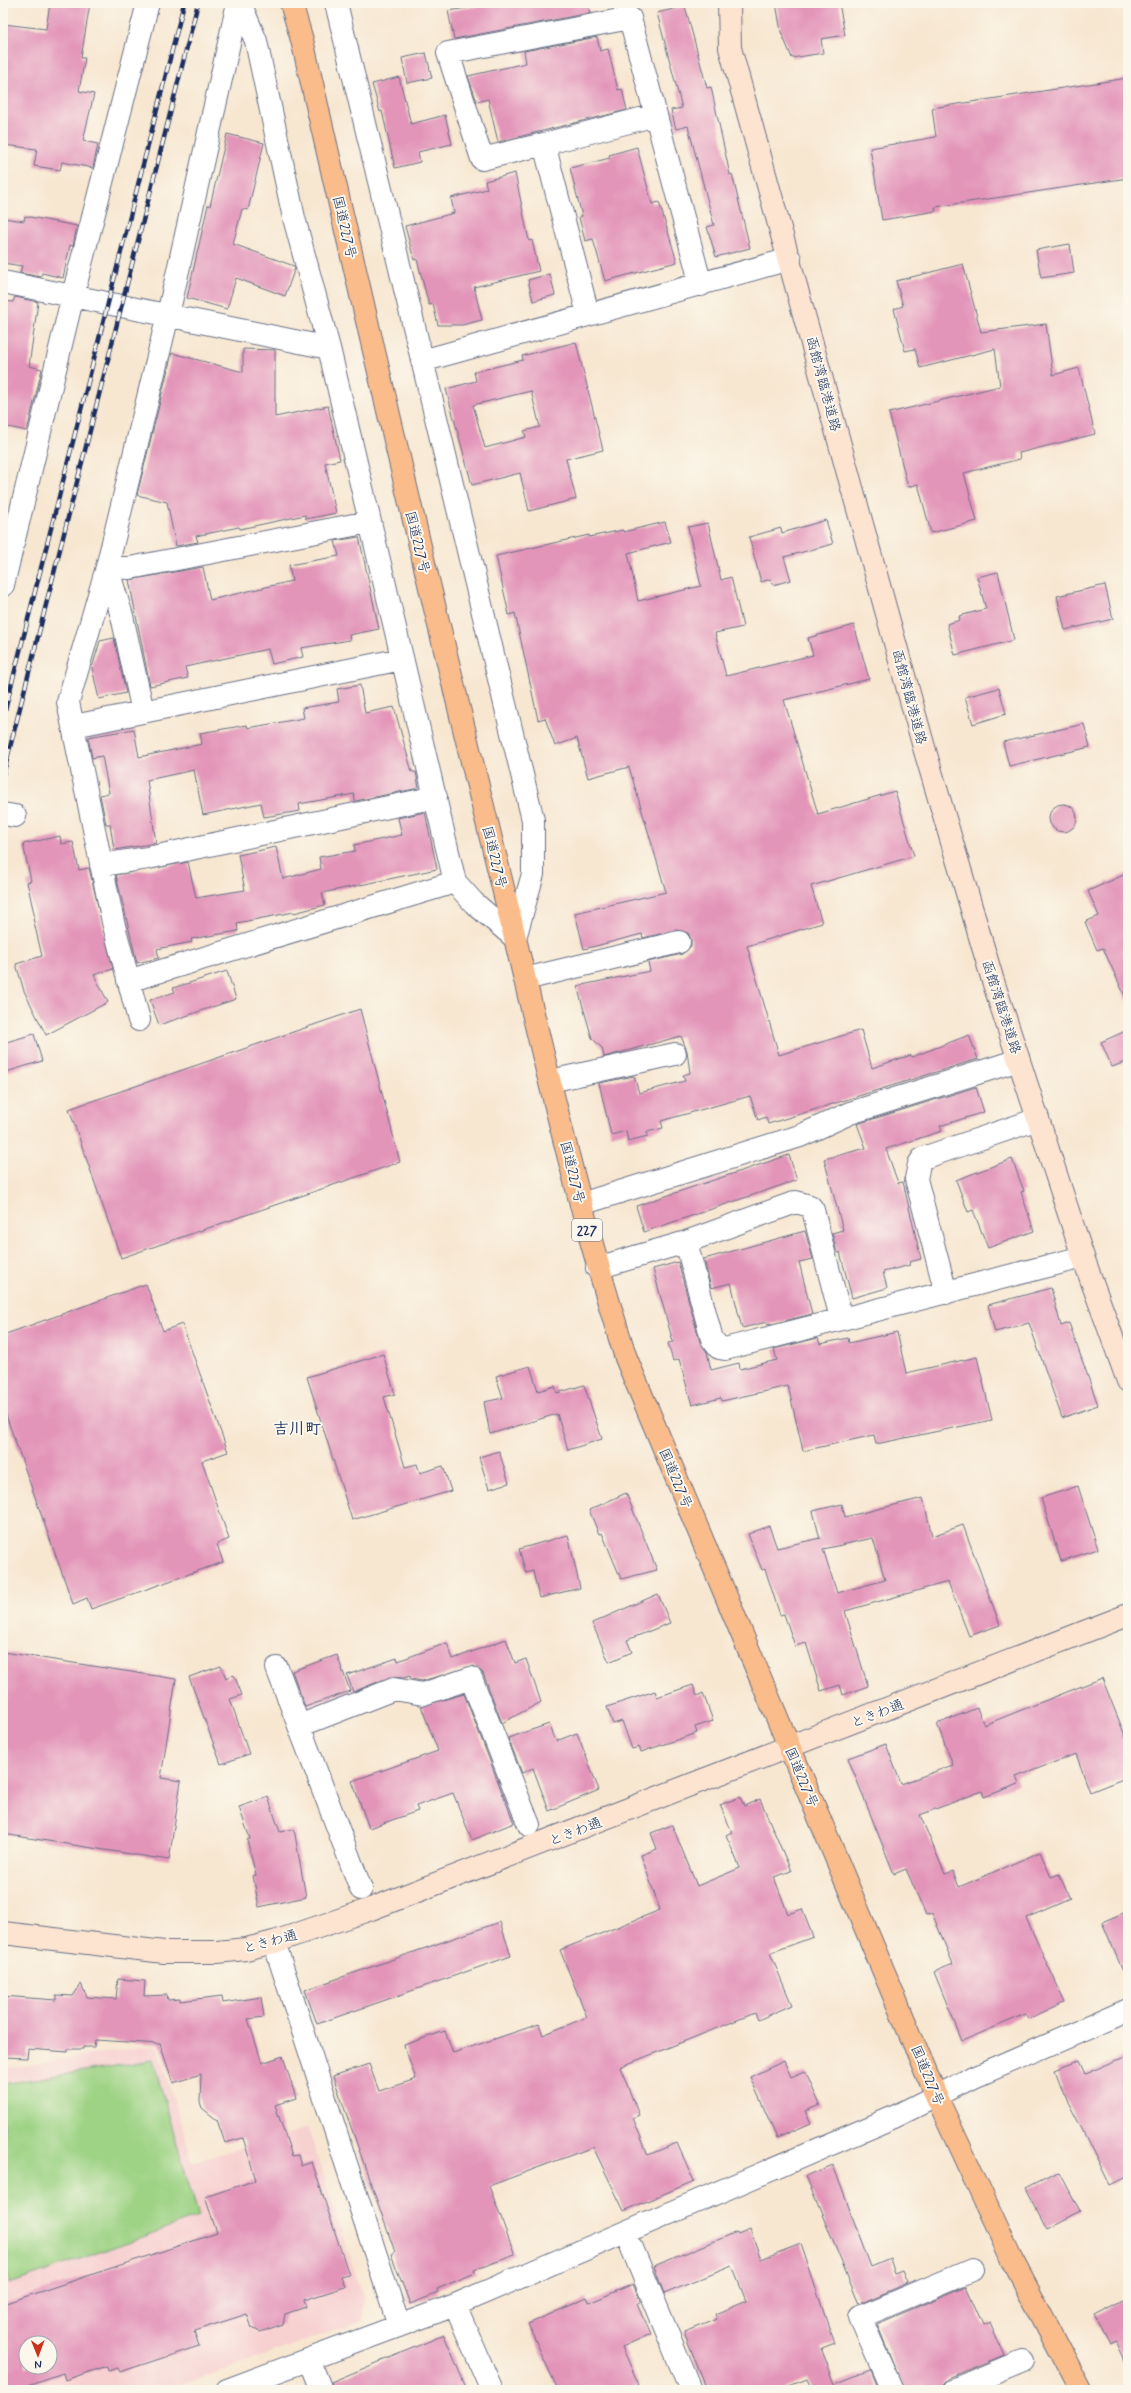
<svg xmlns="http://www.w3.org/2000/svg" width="1131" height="2393" viewBox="0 0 1131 2393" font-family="Mynerve,'Klee One',sans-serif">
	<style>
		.built { fill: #f7d0d0; fill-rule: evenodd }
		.green { fill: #9ed385; stroke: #5c8172 }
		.building { fill: #e395b9; fill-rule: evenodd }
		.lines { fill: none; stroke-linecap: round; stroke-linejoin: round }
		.street-casing { stroke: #686f86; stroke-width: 24 }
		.secondary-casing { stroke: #686f86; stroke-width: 24 }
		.highway-casing { stroke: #686f86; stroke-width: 24 }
		.street { stroke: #fff; stroke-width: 22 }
		.secondary { stroke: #fde4d0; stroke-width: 22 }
		.highway { stroke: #f9bc8a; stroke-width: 22 }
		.rail-casing { stroke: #1b2f5e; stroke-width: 4.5 }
		.rail { stroke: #fbf7ec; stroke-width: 3; stroke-dasharray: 9; stroke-linecap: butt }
		.labels { text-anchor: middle; stroke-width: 4; stroke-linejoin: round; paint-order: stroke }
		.shield { fill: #fbf7ec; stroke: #5e6b89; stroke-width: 1 }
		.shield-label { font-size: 13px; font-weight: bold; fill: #1b2f5e }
		.street-label { font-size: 14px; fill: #1b2f5e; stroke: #fbf7ec }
		.quarter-label { font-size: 16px; font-weight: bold; fill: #1b2f5e; stroke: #fbf7ec }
	</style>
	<rect width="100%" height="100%" fill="#fbf7ec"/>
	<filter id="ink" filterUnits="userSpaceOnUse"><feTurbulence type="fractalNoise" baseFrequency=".025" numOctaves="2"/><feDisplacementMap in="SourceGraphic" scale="8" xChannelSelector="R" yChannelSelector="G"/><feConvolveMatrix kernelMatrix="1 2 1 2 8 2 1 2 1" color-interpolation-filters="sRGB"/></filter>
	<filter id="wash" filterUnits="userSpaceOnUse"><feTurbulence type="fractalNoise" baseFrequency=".012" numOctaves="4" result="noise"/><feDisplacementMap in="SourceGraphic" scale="16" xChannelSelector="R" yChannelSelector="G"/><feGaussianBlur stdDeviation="0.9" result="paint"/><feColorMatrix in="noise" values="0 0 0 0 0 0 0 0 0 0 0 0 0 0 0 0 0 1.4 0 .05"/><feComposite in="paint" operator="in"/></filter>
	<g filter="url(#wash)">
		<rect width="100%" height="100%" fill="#f7e7d1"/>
		<path class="built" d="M 156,2045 L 193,2162 L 308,2128 L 364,2300 L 363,2320 L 169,2390 L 3,2390 L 3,2069 ZM 26,2343 L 50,2343 L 50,2367 L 26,2367 Z"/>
		<path class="green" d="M 153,2060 L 198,2217 L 10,2284 L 3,2263 L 3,2084 Z"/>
		<g id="blocks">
			<path class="building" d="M 50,3 L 90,3 L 81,58 L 85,58 L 79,91 L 94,94 L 83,141 L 98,144 L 93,168 L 62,162 L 60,170 L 34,166 L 37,149 L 3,145 L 3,24 L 46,29 Z
				M 497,3 L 587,3 L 590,13 L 454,39 L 448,11 Z
				M 776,3 L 839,3 L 845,35 L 821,39 L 823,53 L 792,58 L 781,32 Z
				M 685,6 L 707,88 L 711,87 L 730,175 L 732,174 L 750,248 L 716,257 L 707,227 L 714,225 L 688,126 L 676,129 L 671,110 L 682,108 L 657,13 Z
				M 597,37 L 600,51 L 608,49 L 618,90 L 622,89 L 627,110 L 498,142 L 488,99 L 477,102 L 468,76 L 526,63 L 524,51 Z
				M 426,53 L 432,78 L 407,83 L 402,58 Z
				M 399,77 L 411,124 L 445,115 L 452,144 L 418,152 L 420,162 L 395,168 L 382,111 L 380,112 L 372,84 Z
				M 1128,78 L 1128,178 L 935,207 L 936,211 L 882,220 L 870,148 L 936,137 L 932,108 Z
				M 227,134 L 264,143 L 248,210 L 242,209 L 233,244 L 294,266 L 295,268 L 285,296 L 236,278 L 227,309 L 187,298 L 208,205 L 210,206 Z
				M 637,147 L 652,204 L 659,202 L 677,262 L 605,281 L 593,239 L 585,241 L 579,217 L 582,216 L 570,168 L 610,158 L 609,155 Z
				M 515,173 L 529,241 L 532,240 L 539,271 L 474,287 L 482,320 L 462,325 L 438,325 L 433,304 L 429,305 L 417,259 L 414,260 L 405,226 L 454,213 L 451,198 L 487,189 L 485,181 Z
				M 25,216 L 77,226 L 73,246 L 70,245 L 63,278 L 42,273 L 41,277 L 20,273 L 22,266 L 3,263 L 3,218 L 24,221 Z
				M 1070,244 L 1074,273 L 1041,278 L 1036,250 Z
				M 963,264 L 981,332 L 1046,324 L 1053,375 L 1079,368 L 1095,434 L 1019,453 L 1020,459 L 964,473 L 977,521 L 931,533 L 918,484 L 908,487 L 889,413 L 1000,386 L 995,349 L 920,368 L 915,349 L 905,351 L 894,309 L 903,306 L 896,281 Z
				M 550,274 L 555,295 L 533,301 L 528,280 Z
				M 15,297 L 38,302 L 29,366 L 42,369 L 27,431 L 3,426 L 3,301 L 13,302 Z
				M 576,342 L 603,450 L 566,459 L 576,499 L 529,511 L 520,473 L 472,485 L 446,389 L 476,381 L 474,372 L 523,360 L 522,356 ZM 531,391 L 540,427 L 524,431 L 526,437 L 485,448 L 473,405 Z
				M 243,349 L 275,350 L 275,417 L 328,406 L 340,460 L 325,463 L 336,513 L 306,519 L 305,515 L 240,529 L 239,527 L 196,536 L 198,542 L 176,546 L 167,502 L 137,495 L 172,353 L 243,372 Z
				M 826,520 L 833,544 L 784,557 L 791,580 L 773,585 L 771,579 L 761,582 L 749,537 L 781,528 L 782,533 Z
				M 665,522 L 671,542 L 628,553 L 638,601 L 701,586 L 688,527 L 708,523 L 721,580 L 731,577 L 743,627 L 715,633 L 726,676 L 813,655 L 808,638 L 854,625 L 869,679 L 784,700 L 818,814 L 895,791 L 914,856 L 811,886 L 822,923 L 747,946 L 779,1055 L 861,1030 L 872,1068 L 911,1055 L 912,1057 L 969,1035 L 978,1059 L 768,1124 L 766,1117 L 758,1120 L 750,1096 L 661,1121 L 663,1128 L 647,1132 L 648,1136 L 628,1141 L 626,1131 L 611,1135 L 599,1083 L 634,1076 L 639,1093 L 685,1081 L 683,1075 L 690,1073 L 687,1051 L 681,1036 L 604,1057 L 602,1048 L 592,1038 L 577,986 L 650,971 L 648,962 L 682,954 L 691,946 L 691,939 L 688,933 L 676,930 L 643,938 L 642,934 L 584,949 L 575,913 L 666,892 L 629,767 L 588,778 L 577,738 L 555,746 L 545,718 L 538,720 L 515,613 L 509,615 L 496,556 L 589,535 L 589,537 L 623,530 L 623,532 Z
				M 359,537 L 379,629 L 349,635 L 350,640 L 301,648 L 303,657 L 272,664 L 268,649 L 185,667 L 188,678 L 150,686 L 129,580 L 203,567 L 210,600 L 292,581 L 289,565 L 339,556 L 335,541 Z
				M 998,572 L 1014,640 L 955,655 L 947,624 L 960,620 L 959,616 L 986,609 L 977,577 Z
				M 1105,585 L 1113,619 L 1065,630 L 1057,596 Z
				M 114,638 L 126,693 L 99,699 L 92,668 L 100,641 Z
				M 360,685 L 365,713 L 394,707 L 412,772 L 416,772 L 419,788 L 355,801 L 354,794 L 299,804 L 300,811 L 264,817 L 261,803 L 203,815 L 194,770 L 147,780 L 156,843 L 114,850 L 110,824 L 106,824 L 100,795 L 109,793 L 102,756 L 92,758 L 88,737 L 134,729 L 139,757 L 202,744 L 200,733 L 247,725 L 248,728 L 304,718 L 302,708 L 339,702 L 337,689 Z
				M 999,688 L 1006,714 L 973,724 L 965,697 Z
				M 1084,724 L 1090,747 L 1009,766 L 1003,742 Z
				M1049 818a14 14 0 1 1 28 0a14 14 0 1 1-28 0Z
				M 425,812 L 437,869 L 322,893 L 325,905 L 294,913 L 294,912 L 237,923 L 238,931 L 191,939 L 192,942 L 157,949 L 159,958 L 137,963 L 116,875 L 188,862 L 196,898 L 245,890 L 238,855 L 276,847 L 283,879 L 321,869 L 319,857 L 355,851 L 354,845 L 402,835 L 398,818 Z
				M 60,836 L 61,844 L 73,842 L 79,870 L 89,868 L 113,969 L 94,975 L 108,1002 L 46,1035 L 24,991 L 16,964 L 42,956 L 33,918 L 35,918 L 27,882 L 31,881 L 23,844 Z
				M 1128,873 L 1128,1003 L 1103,948 L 1097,950 L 1085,922 L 1099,916 L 1088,891 Z
				M 227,971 L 236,999 L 159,1025 L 150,1000 L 175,992 L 173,988 Z
				M 360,1009 L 400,1162 L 121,1258 L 69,1109 Z
				M 1128,1030 L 1128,1061 L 1112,1067 L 1101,1042 Z
				M 34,1034 L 42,1061 L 3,1073 L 3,1043 Z
				M 976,1087 L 984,1112 L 940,1126 L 942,1131 L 886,1149 L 898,1183 L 903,1182 L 921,1259 L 909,1262 L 910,1265 L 883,1272 L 887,1288 L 852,1298 L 840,1252 L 837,1253 L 832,1233 L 843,1230 L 824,1159 L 866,1148 L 857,1124 Z
				M 789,1155 L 797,1180 L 644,1232 L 636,1206 Z
				M 1012,1159 L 1024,1191 L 1021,1192 L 1034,1231 L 988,1248 L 973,1210 L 968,1212 L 956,1180 Z
				M 805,1231 L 813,1259 L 799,1262 L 812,1314 L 768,1325 L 767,1322 L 742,1328 L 731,1283 L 711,1288 L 704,1259 Z
				M 678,1262 L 700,1342 L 707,1352 L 711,1370 L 739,1363 L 740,1369 L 777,1360 L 774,1349 L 818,1338 L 820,1344 L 848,1338 L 849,1343 L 897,1332 L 906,1373 L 977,1357 L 992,1420 L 876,1444 L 874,1435 L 803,1451 L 788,1386 L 722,1401 L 721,1398 L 692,1405 L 679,1359 L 673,1361 L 668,1343 L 673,1342 L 653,1269 Z
				M 146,1284 L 163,1331 L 182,1324 L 228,1452 L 202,1461 L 229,1539 L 217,1544 L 223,1562 L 91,1609 L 87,1598 L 73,1604 L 3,1407 L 3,1335 Z
				M 1051,1288 L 1061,1326 L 1069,1323 L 1098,1405 L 1062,1418 L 1029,1323 L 995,1332 L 988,1305 Z
				M 383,1354 L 395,1394 L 384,1397 L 405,1467 L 417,1464 L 420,1473 L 443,1466 L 451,1491 L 352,1520 L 307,1377 Z
				M 530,1366 L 538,1391 L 555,1386 L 557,1393 L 584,1385 L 602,1439 L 568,1450 L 557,1414 L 490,1434 L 484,1402 L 503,1398 L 496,1376 Z
				M 499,1451 L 509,1483 L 489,1489 L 479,1457 Z
				M 1078,1486 L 1098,1549 L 1061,1561 L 1041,1498 Z
				M 626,1493 L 657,1570 L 621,1579 L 602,1533 L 599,1534 L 589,1510 Z
				M 923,1498 L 932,1536 L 963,1525 L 1000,1625 L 969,1636 L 948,1582 L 845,1611 L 868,1686 L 843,1695 L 840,1685 L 821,1691 L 806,1643 L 795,1646 L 784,1614 L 780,1615 L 765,1569 L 762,1570 L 748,1534 L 769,1526 L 777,1548 L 820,1538 L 820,1539 L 813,1511 L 842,1504 L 845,1517 ZM 873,1538 L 885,1580 L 837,1593 L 823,1549 Z
				M 568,1535 L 580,1588 L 539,1598 L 533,1571 L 526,1573 L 519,1549 Z
				M 658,1594 L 670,1623 L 627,1640 L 632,1652 L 609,1662 L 592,1623 Z
				M 506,1639 L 515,1663 L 526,1659 L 541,1702 L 502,1723 L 483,1673 L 474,1666 L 422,1681 L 411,1679 L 410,1676 L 404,1678 L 390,1677 L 353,1692 L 347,1675 L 397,1658 L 398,1661 L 447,1643 L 453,1659 Z
				M 3,1652 L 176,1679 L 161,1778 L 181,1781 L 169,1860 L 3,1834 Z
				M 337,1655 L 350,1691 L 305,1707 L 292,1671 Z
				M 221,1666 L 226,1678 L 234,1675 L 242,1695 L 230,1699 L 249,1754 L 221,1764 L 189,1677 Z
				M 1102,1678 L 1128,1743 L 1128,1777 L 1090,1792 L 1076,1754 L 1016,1777 L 1019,1784 L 984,1797 L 982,1791 L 920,1815 L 945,1874 L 953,1871 L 959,1887 L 1040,1852 L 1051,1877 L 1059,1874 L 1070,1899 L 1026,1918 L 1065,2002 L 1028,2019 L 1026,2014 L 962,2041 L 934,1972 L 953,1964 L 932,1913 L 926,1915 L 906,1869 L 894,1874 L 848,1758 L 886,1744 L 901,1784 L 953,1765 L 937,1724 L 977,1708 L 984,1725 Z
				M 693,1685 L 697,1696 L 703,1693 L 713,1721 L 695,1727 L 697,1733 L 641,1752 L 639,1747 L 632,1749 L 622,1721 L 613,1724 L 607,1707 L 655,1691 L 657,1697 Z
				M 464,1694 L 514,1823 L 472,1840 L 453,1793 L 416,1806 L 418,1811 L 369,1828 L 352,1781 L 438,1751 L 421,1706 Z
				M 549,1724 L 556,1741 L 577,1733 L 599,1790 L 549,1811 L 533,1768 L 522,1773 L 508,1738 Z
				M 268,1797 L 280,1832 L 294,1829 L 306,1897 L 259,1907 L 253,1876 L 256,1875 L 247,1840 L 250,1839 L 239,1807 Z
				M 740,1797 L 744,1806 L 760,1799 L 791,1871 L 774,1877 L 788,1914 L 802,1909 L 813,1937 L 770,1953 L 792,2005 L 758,2020 L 755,2013 L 620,2067 L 639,2115 L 633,2118 L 648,2155 L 677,2143 L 694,2181 L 624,2211 L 593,2147 L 489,2186 L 515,2255 L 474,2270 L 475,2273 L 437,2289 L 438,2293 L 410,2304 L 391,2254 L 395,2252 L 333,2076 L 369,2064 L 379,2091 L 416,2079 L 404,2045 L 445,2031 L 453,2053 L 539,2024 L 543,2035 L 587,2017 L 560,1950 L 660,1910 L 641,1855 L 657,1849 L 651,1833 L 672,1825 L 697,1886 L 740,1868 L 726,1835 L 732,1832 L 720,1805 Z
				M 1128,1911 L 1128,1983 L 1102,1922 Z
				M 500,1922 L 511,1956 L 317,2024 L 305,1990 Z
				M 118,1979 L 145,1981 L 144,1996 L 167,1995 L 168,2000 L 180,1999 L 180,2001 L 222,1996 L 223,2003 L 261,1997 L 264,2017 L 248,2019 L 262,2063 L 283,2056 L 296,2098 L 275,2105 L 292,2156 L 298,2155 L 301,2166 L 312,2162 L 349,2275 L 341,2277 L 345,2287 L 304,2300 L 306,2307 L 285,2314 L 283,2324 L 260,2332 L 252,2328 L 247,2314 L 194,2331 L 199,2346 L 120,2372 L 118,2368 L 108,2371 L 107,2366 L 65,2380 L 63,2373 L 13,2390 L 3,2390 L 3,2304 L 217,2233 L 205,2197 L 256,2180 L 243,2138 L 225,2143 L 217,2120 L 202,2108 L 200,2102 L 201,2074 L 173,2083 L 160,2044 L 95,2040 L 94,2047 L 83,2047 L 83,2049 L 68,2049 L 68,2052 L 28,2049 L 27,2058 L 3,2057 L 3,1996 L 56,2000 L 56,1995 L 73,1996 L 81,1984 L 87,1997 L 116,1999 ZM 26,2343 L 50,2343 L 50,2367 L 26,2367 Z
				M 1128,2055 L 1128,2176 L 1110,2185 L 1084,2132 L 1083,2133 L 1067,2102 L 1055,2070 L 1078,2061 L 1084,2074 Z
				M 784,2061 L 791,2077 L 805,2071 L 820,2105 L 805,2111 L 811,2123 L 777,2138 L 750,2077 Z
				M 833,2165 L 871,2267 L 890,2259 L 895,2274 L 903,2271 L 908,2283 L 859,2304 L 806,2176 Z
				M 1060,2173 L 1080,2211 L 1047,2228 L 1027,2190 Z
				M 750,2229 L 761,2259 L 801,2244 L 834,2343 L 821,2348 L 835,2384 L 870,2370 L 878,2390 L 812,2390 L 807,2379 L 779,2390 L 707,2390 L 684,2332 L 717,2319 L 715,2314 L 746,2301 L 732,2266 L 664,2294 L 654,2266 L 737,2232 L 738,2234 Z
				M 633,2284 L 641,2303 L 638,2304 L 651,2334 L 622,2347 L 639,2385 L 628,2390 L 558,2390 L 528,2324 L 587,2298 L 589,2303 Z
				M 966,2286 L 983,2325 L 990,2322 L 1004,2355 L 948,2378 L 943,2383 L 941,2390 L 904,2390 L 877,2324 Z
				M 1128,2298 L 1128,2370 L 1115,2342 L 1108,2345 L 1093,2316 Z
				M 444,2335 L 467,2390 L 333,2390 L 331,2382 Z"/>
		</g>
	</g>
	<g filter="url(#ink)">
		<use href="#blocks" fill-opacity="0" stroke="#686f86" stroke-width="1"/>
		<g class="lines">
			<g class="street-casing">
				<path id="street" d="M 240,3 L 256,41 L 294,218 L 329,348
					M 544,144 L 656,115
					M 3,282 L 329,348 L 455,882 L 474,903 L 515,938 L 533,874 L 533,820 L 336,3
					M 588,314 L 544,144 L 482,159 L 448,53 L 630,18 L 701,285
					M 422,361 L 790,259
					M 3,585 L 73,295 L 148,3
					M 143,712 L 122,616 L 107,567 L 130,568 L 369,522
					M 74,726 L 402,659
					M 3,814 L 15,816
					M 101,865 L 148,858 L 436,797
					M 525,979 L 679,942
					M 128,981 L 455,882
					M 139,1020 L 113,922 L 68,702 L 107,567 L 168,315 L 238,3
					M 550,1081 L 675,1054
					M 581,1204 L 800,1136 L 850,1113 L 1019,1060
					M 686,1242 L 712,1339 L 719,1348 L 725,1349 L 1083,1257
					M 597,1268 L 686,1242 L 796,1202 L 810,1206 L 813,1210 L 841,1318
					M 946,1293 L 916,1179 L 919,1164 L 923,1158 L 1038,1119
					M 277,1668 L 361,1889
					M 299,1726 L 394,1689 L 423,1694 L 471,1678 L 529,1825
					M 274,1942 L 399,2326
					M 632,2248 L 691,2390
					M 455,2305 L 492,2390
					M 309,2360 L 321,2390
					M 227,2390 L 455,2305 L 894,2117 L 974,2077 L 1128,2010
					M 892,2390 L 860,2317 L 972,2270
					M 953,2390 L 1022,2361"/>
			</g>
			<g class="secondary-casing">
				<path id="secondary" d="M 729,3 L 730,48 L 925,751 L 993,981 L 1083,1257 L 1128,1381
					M 3,1933 L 164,1952 L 217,1952 L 246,1949 L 274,1942 L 371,1909 L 1128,1615"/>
			</g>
			<g class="highway-casing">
				<path id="highway" d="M 291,3 L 302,40 C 365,315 429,589 497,863 C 537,1028 574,1195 626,1358 L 936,2096 L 1010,2255 L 1081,2390"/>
			</g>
			<use href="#street" class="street"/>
			<use href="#secondary" class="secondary"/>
			<use href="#highway" class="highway"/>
			<g class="rail-casing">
				<path id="rail" d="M 3,718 L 184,3
					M 3,775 L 198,3"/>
			</g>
			<use href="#rail" class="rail"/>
		</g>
	</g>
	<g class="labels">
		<rect class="shield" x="572" y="1219" width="30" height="22" rx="3"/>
		<g class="shield-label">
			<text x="587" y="1235">227</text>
		</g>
		<g class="street-label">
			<text transform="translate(345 227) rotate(77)" y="5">国道227号</text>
			<text transform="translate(824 384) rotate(75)" y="5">函館湾臨港道路</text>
			<text transform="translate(418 542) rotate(76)" y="5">国道227号</text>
			<text transform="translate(910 697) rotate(75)" y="5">函館湾臨港道路</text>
			<text transform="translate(495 857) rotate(76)" y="5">国道227号</text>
			<text transform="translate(1002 1007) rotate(72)" y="5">函館湾臨港道路</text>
			<text transform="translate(573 1172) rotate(76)" y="5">国道227号</text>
			<text transform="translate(676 1478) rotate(67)" y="5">国道227号</text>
			<text transform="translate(877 1713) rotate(-21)" y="5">ときわ通</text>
			<text transform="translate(802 1777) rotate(67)" y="5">国道227号</text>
			<text transform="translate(575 1831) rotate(-21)" y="5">ときわ通</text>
			<text transform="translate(270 1941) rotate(-15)" y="5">ときわ通</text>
			<text transform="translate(928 2075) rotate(67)" y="5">国道227号</text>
		</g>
		<g class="quarter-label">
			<text x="297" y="1434">吉川町</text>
		</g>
	</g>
	<rect width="1131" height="2393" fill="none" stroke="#fbf7ec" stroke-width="16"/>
	<g transform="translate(38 2355) rotate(179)"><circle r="19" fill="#fbf7ec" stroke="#a1a7b3"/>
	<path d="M0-3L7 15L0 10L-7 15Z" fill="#c8321e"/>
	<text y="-6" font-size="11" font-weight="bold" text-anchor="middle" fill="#1b2f5e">N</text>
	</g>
</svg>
